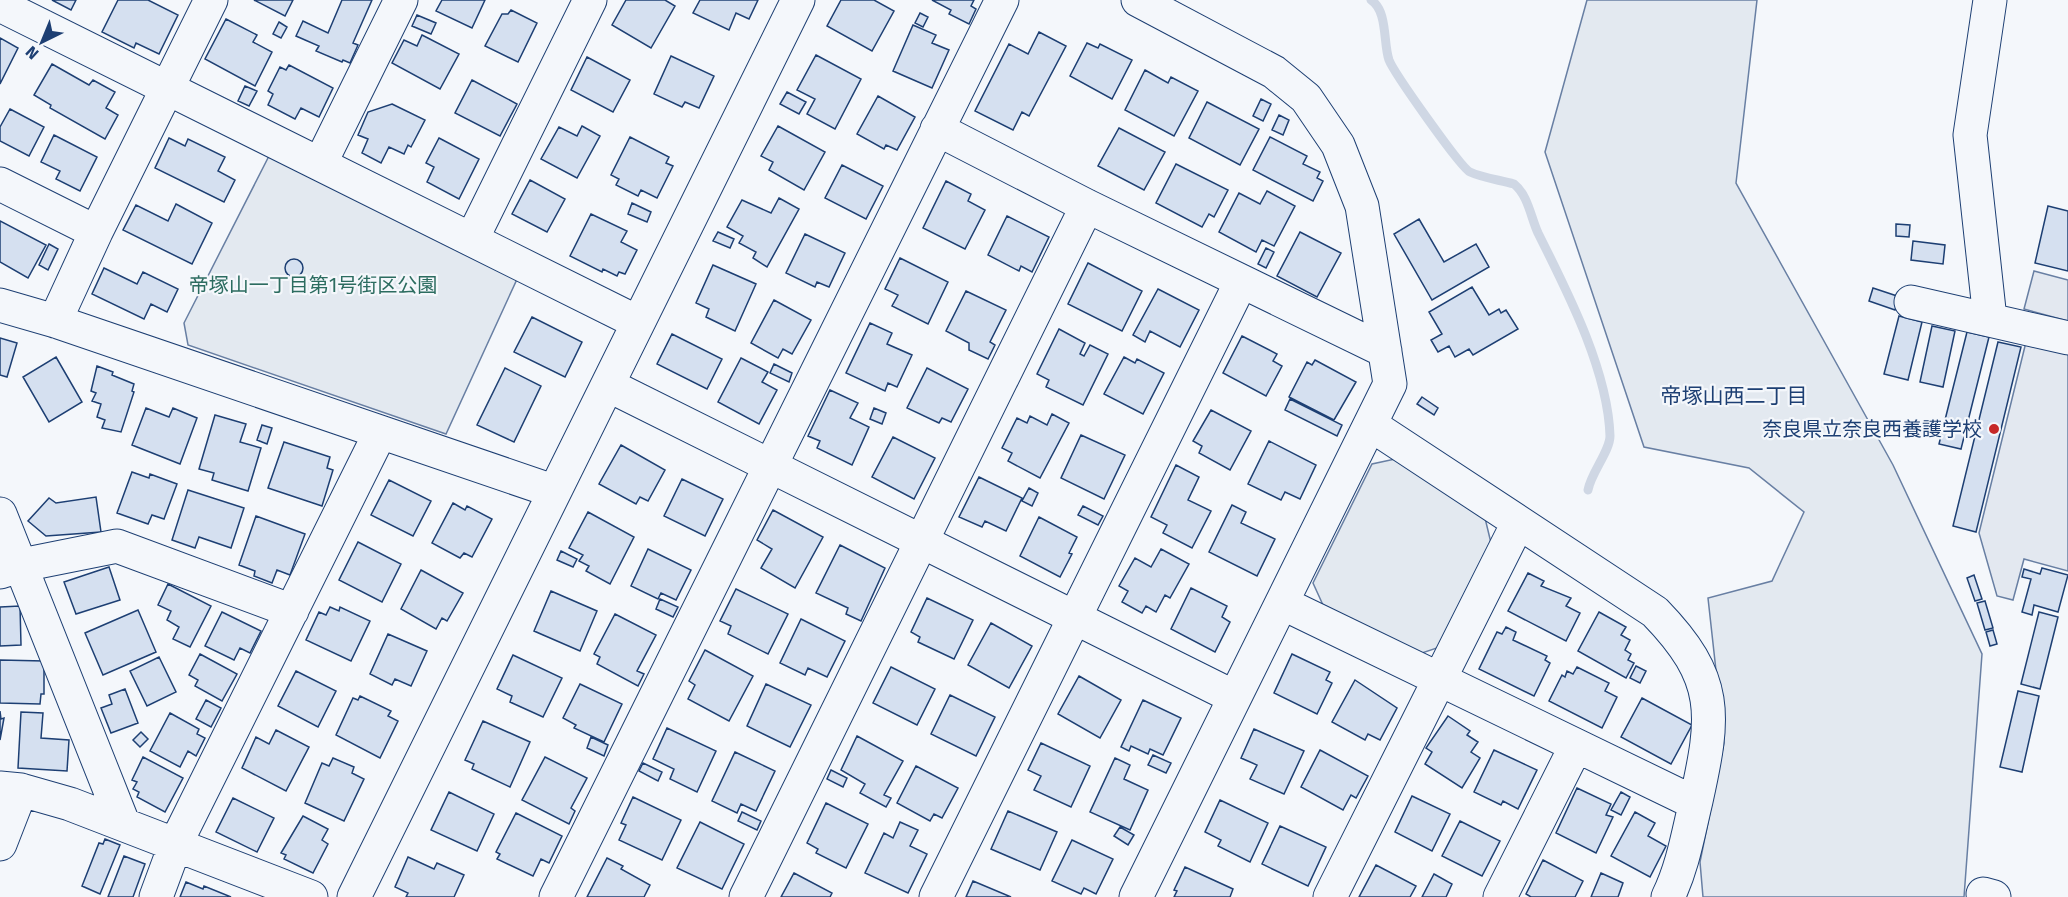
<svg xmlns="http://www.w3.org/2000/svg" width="2068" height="897" viewBox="0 0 2068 897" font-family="'Fira Sans','Noto Sans JP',sans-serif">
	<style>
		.green { fill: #e3e9f0; stroke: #687fa3; stroke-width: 1.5 }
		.parking { fill: #e3e8f0; stroke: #687fa3; stroke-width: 1.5 }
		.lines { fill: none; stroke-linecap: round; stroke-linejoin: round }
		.stream { stroke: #cfd7e4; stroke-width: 9 }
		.building { fill: #d5e0f0; stroke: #1d3f73; stroke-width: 1.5 }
		.minor-casing { stroke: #1d3f73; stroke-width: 35 }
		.minor { stroke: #f4f7fb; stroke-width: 33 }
		.poi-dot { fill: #c62828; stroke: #f4f7fb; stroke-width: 2 }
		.labels { text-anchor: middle; stroke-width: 4.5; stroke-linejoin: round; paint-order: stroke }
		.park-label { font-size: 20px; fill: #2c6c60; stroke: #f4f7fb }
		.poi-label { font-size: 20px; fill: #1d3f73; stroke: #f4f7fb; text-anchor: end }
		.neighbourhood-label { font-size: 21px; fill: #1d3f73; stroke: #f4f7fb }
	</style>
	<rect width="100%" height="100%" fill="#f4f7fb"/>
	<path class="green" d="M 1587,0 L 1757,0 L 1736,183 L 1893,465 L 1982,654 L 1964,897 L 1703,897 L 1700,862 L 1724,743 L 1708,598 L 1772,581 L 1804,512 L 1749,468 L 1644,447 L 1545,152 Z
		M 270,154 L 518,277 L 446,434 L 188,345 L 184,323 Z
		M 1395,459 L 1485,518 L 1491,543 L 1440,647 L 1419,654 L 1323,605 L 1313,583 L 1372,464 Z"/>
	<path class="parking" d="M 2034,271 L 2068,280 L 2068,321 L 2024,309 Z
		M 2026,342 L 2068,353 L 2068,571 L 2024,559 L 2013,600 L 1997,596 L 1979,533 Z"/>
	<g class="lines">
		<path class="stream" d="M 1371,0 C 1388,11 1383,43 1389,60 C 1394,73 1461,168 1470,172 C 1483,178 1500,180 1514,184 C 1528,195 1531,218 1538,233 C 1567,291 1608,370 1610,436 C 1610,451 1591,473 1588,490"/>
	</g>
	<path class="building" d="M 52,0 L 76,0 L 71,10 Z
		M 118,0 L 148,0 L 178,15 L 159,54 L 136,43 L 134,48 L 102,32 Z
		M 254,0 L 293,0 L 285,16 Z
		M 342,0 L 372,0 L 353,43 L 358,45 L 350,63 L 343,60 L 342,62 L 316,51 L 319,46 L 296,36 L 303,21 L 328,33 Z
		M 442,0 L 485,0 L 472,28 L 436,11 Z
		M 626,0 L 665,0 L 675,6 L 651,48 L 612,25 Z
		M 700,0 L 758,0 L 749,19 L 736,13 L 729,30 L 693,13 Z
		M 841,0 L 874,0 L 894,11 L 872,51 L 827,26 Z
		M 932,0 L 974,0 L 971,6 L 976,9 L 969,24 L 949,14 L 951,10 Z
		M 511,10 L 537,23 L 518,62 L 485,46 L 502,14 L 508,14 Z
		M 920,13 L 928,17 L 923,27 L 915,23 Z
		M 417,15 L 436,23 L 431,34 L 412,26 Z
		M 226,19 L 257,35 L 253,42 L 272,52 L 255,86 L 205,59 Z
		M 279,22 L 287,27 L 281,38 L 273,34 Z
		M 913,25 L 936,35 L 932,43 L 949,50 L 932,88 L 893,71 Z
		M 1039,32 L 1066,46 L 1029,116 L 1022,112 L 1013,130 L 975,111 L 1009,44 L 1028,54 Z
		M 422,35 L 459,54 L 440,89 L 392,63 L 404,40 L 417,46 Z
		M 0,38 L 18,48 L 0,84 Z
		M 1087,43 L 1098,48 L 1100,44 L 1132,60 L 1112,99 L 1070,76 Z
		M 816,55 L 861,79 L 835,129 L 807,114 L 815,99 L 797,90 Z
		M 671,56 L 714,76 L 699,108 L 685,102 L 682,107 L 654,94 Z
		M 587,57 L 630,80 L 613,112 L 571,90 Z
		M 52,64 L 89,85 L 93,80 L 115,92 L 106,108 L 118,115 L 105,139 L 50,108 L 51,105 L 34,95 Z
		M 289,65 L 333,88 L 319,117 L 301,108 L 295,119 L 268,105 L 273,94 L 268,91 L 280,67 L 286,70 Z
		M 1145,70 L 1168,83 L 1171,77 L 1198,91 L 1174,136 L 1125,110 Z
		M 472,80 L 517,104 L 500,136 L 455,113 Z
		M 245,86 L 257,91 L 249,106 L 238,101 Z
		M 787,92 L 806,102 L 799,114 L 780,104 Z
		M 878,96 L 915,117 L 897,150 L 886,145 L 884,149 L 857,134 Z
		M 1261,99 L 1271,104 L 1263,121 L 1253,116 Z
		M 1207,102 L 1259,129 L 1240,165 L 1189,138 Z
		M 392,104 L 425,120 L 411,147 L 408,145 L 404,154 L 389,147 L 381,163 L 362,153 L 368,139 L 358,135 L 368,112 Z
		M 10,109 L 44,127 L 29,156 L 0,141 L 0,127 Z
		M 1279,115 L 1289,120 L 1283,135 L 1272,130 Z
		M 582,126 L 600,136 L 577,178 L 541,159 L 559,127 L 577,136 Z
		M 778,126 L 825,152 L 804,190 L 769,170 L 773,162 L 761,156 Z
		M 1119,128 L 1165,152 L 1144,190 L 1098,166 Z
		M 54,135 L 97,157 L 80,191 L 56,179 L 60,171 L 41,162 Z
		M 630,137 L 669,157 L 666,163 L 673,166 L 657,198 L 641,190 L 638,196 L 616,185 L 619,179 L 611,175 Z
		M 1270,137 L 1307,156 L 1303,164 L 1320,172 L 1317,178 L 1323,181 L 1313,201 L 1253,170 Z
		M 169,138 L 185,146 L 188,139 L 225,157 L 218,171 L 235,180 L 224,202 L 155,168 Z
		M 439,138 L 479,159 L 459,199 L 427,182 L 434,167 L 426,163 Z
		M 1176,164 L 1228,190 L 1214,217 L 1209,214 L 1202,227 L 1156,203 Z
		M 842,165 L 883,186 L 866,219 L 825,198 Z
		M 530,180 L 565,199 L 547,232 L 512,214 Z
		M 946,181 L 971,194 L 968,201 L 985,210 L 965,249 L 923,228 Z
		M 1267,191 L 1295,206 L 1274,246 L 1262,240 L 1256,252 L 1219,232 L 1239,193 L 1260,204 Z
		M 779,198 L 799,209 L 767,267 L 753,258 L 756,252 L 739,243 L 743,236 L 727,227 L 742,200 L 771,213 Z
		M 632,203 L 651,212 L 647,222 L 628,214 Z
		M 176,204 L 212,223 L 192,264 L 123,230 L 136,205 L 168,221 Z
		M 2048,206 L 2068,211 L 2068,271 L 2035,263 Z
		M 591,214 L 627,231 L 621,242 L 637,250 L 625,274 L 619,272 L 617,276 L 603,269 L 602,272 L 570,256 Z
		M 1007,216 L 1049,237 L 1032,272 L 1021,266 L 1019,271 L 988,255 Z
		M 1419,219 L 1444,262 L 1476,244 L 1489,267 L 1432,300 L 1394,234 Z
		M 0,221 L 46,245 L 28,278 L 0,262 Z
		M 1896,224 L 1910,225 L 1909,237 L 1896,236 Z
		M 718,232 L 734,239 L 730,248 L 713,241 Z
		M 1300,232 L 1341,253 L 1317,297 L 1277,276 Z
		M 805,234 L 845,253 L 829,287 L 817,282 L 815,287 L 786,273 Z
		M 1913,241 L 1945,245 L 1943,264 L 1911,260 Z
		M 49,244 L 58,249 L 48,270 L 39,265 Z
		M 1266,248 L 1274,252 L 1266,268 L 1258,264 Z
		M 900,258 L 948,282 L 928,324 L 892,306 L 898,295 L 885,289 Z
		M285 268a9 9 0 1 1 18 0a9 9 0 1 1-18 0Z
		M 1088,263 L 1142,291 L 1122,331 L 1068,304 Z
		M 713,265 L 756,284 L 735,331 L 706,317 L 709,309 L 696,303 Z
		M 104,268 L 137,284 L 143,272 L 178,289 L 167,312 L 151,304 L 144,319 L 92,294 Z
		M 1472,287 L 1489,315 L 1499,309 L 1501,313 L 1506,310 L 1518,329 L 1473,355 L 1469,349 L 1455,357 L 1449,346 L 1438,352 L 1431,340 L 1442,334 L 1429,312 Z
		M 1873,288 L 1906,299 L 1897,304 L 1895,310 L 1869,301 Z
		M 1158,289 L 1199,310 L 1180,347 L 1150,331 L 1145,342 L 1133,335 Z
		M 966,291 L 1006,310 L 990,342 L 995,345 L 988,359 L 969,350 L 969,343 L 946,331 Z
		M 774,300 L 811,320 L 792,354 L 783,349 L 778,358 L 751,343 Z
		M 1899,316 L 1922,322 L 1908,380 L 1884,374 Z
		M 532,317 L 582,342 L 565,377 L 514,352 Z
		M 870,323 L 892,333 L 887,344 L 912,355 L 897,387 L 888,383 L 885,391 L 846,373 Z
		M 1932,326 L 1955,331 L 1943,387 L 1920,382 Z
		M 1059,329 L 1085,343 L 1080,354 L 1084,356 L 1090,345 L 1108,354 L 1083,405 L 1046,387 L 1049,380 L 1037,374 Z
		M 1967,332 L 1989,337 L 1961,449 L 1939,444 Z
		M 672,334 L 722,359 L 707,389 L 657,364 Z
		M 1242,336 L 1277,354 L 1273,361 L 1282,366 L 1266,396 L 1223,373 Z
		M 0,338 L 17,343 L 7,377 L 0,375 Z
		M 1998,342 L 2021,347 L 1976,532 L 1953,526 Z
		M 56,357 L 82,402 L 49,422 L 23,377 Z
		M 1124,357 L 1135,363 L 1137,359 L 1164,373 L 1143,414 L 1104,394 Z
		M 741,358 L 768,372 L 762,382 L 777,390 L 759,424 L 718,402 Z
		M 1315,360 L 1356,382 L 1334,420 L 1289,397 L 1307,362 L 1312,365 Z
		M 774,364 L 792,373 L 789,382 L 770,373 Z
		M 97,366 L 113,372 L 112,375 L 134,384 L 132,391 L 134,392 L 121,432 L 102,428 L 105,420 L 97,417 L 101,404 L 92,401 L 96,393 L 91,391 Z
		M 505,368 L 541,386 L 514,442 L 477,425 Z
		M 927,368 L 968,389 L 951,422 L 942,418 L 939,423 L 907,408 Z
		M 830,390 L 858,403 L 850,418 L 869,427 L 852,465 L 817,448 L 820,441 L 808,436 Z
		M 1422,397 L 1438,408 L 1434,415 L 1417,404 Z
		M 1290,399 L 1342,425 L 1337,436 L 1285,410 Z
		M 146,408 L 169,417 L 173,408 L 197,418 L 180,464 L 132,445 Z
		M 874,408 L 886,413 L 882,424 L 870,419 Z
		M 1211,410 L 1251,431 L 1230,470 L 1199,453 L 1202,446 L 1193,441 Z
		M 1052,414 L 1069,423 L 1040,478 L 1008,461 L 1012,453 L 1002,448 L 1017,418 L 1027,423 L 1030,416 L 1047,425 Z
		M 215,415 L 246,424 L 240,442 L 261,448 L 248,491 L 212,480 L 214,473 L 199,469 Z
		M 262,425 L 272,428 L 267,444 L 257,440 Z
		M 1081,435 L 1125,455 L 1104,499 L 1061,478 Z
		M 893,437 L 935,458 L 914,499 L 872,477 Z
		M 1269,441 L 1316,465 L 1300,499 L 1285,492 L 1281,500 L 1248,484 Z
		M 284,442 L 330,457 L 327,468 L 333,470 L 322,506 L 268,488 Z
		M 621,445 L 665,470 L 648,501 L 640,497 L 636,504 L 599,484 Z
		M 1176,465 L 1199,477 L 1188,500 L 1211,511 L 1192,548 L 1163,533 L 1167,525 L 1151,517 Z
		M 132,472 L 149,478 L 150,474 L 177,484 L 164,519 L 152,515 L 148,524 L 117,513 Z
		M 979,477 L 1022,498 L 1006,531 L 985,521 L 982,527 L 959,517 Z
		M 682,479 L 723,499 L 705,536 L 664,516 Z
		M 389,480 L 431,501 L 413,536 L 371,515 Z
		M 1029,488 L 1038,493 L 1032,506 L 1022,501 Z
		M 188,490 L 244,508 L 231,548 L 199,537 L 195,548 L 172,540 Z
		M 96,497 L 101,532 L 46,536 L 28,521 L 49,498 L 56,503 Z
		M 453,503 L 465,510 L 467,506 L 492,519 L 472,557 L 464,553 L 460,558 L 432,543 Z
		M 1232,505 L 1246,512 L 1241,523 L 1275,539 L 1257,576 L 1209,552 Z
		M 1083,506 L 1103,516 L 1098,525 L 1078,515 Z
		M 773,510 L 823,537 L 795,588 L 761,568 L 772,549 L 757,540 Z
		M 588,512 L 634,537 L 610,584 L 586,571 L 589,566 L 579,561 L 583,555 L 569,548 Z
		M 256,516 L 305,534 L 290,575 L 277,570 L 272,583 L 254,576 L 255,571 L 239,565 Z
		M 1039,517 L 1077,537 L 1069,553 L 1072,554 L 1060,577 L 1020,556 Z
		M 358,542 L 401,564 L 382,602 L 339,580 Z
		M 840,545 L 885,568 L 861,621 L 846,614 L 848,608 L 816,593 Z
		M 648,549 L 691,570 L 676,600 L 661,593 L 658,599 L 631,586 Z
		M 1161,549 L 1189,564 L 1170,598 L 1165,595 L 1156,612 L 1146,606 L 1142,613 L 1122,602 L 1128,591 L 1119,586 L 1135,558 L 1151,567 Z
		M 561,551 L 577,559 L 573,567 L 557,560 Z
		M 109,567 L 120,600 L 76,614 L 64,582 Z
		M 2042,568 L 2068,575 L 2058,612 L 2034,605 L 2032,615 L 2022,612 L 2031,579 L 2022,577 L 2024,569 L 2040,574 Z
		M 421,570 L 463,593 L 447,621 L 442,618 L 436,629 L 401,609 Z
		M 1528,573 L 1544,581 L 1541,586 L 1571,598 L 1566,606 L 1580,613 L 1566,641 L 1508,611 Z
		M 1974,575 L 1982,599 L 1975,601 L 1967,578 Z
		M 168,584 L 211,606 L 190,647 L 173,639 L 179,627 L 167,620 L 171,611 L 158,605 Z
		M 1191,588 L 1227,606 L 1222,617 L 1230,622 L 1215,652 L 1171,629 Z
		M 736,589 L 788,614 L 768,654 L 728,634 L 731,626 L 720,621 Z
		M 551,591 L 597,611 L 580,651 L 534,631 Z
		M 927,598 L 973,620 L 954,659 L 918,642 L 920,637 L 911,632 Z
		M 660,599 L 678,607 L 673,617 L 656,609 Z
		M 1985,601 L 1993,628 L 1985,630 L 1977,603 Z
		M 20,606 L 21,645 L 0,646 L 0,607 Z
		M 330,607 L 339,611 L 340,607 L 370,621 L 351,661 L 306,640 L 319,612 L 326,615 Z
		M 138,610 L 156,652 L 103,675 L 85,633 Z
		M 222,612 L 261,631 L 250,653 L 240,648 L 234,660 L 205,646 Z
		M 1599,612 L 1626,627 L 1621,635 L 1630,640 L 1625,650 L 1631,654 L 1628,660 L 1634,663 L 1626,678 L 1578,651 Z
		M 2039,612 L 2058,617 L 2040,689 L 2021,684 Z
		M 615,614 L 656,635 L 637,671 L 644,674 L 638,686 L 597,664 L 600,657 L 594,654 Z
		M 801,619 L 845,641 L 827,677 L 808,668 L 805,675 L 780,663 Z
		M 991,623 L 1032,646 L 1009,688 L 968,665 Z
		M 1506,627 L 1516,632 L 1513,640 L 1547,656 L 1545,660 L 1550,663 L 1534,696 L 1479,669 L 1497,632 L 1502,634 Z
		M 1993,630 L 1997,644 L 1990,646 L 1986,632 Z
		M 388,634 L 427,651 L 411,686 L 395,679 L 392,685 L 370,674 Z
		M 705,650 L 753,676 L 729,721 L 688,699 L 695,685 L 689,681 Z
		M 200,654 L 237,674 L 222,701 L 195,686 L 198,680 L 189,675 Z
		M 1292,654 L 1330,672 L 1326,680 L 1332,683 L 1317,714 L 1274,693 Z
		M 513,655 L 562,678 L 543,717 L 510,702 L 512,696 L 497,689 Z
		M 159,657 L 176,692 L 147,706 L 130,671 Z
		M 0,660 L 44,661 L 44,694 L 41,694 L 40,704 L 0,703 Z
		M 1636,666 L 1646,671 L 1640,683 L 1630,678 Z
		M 891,667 L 935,689 L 917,725 L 873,703 Z
		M 1577,667 L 1609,683 L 1605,691 L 1617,697 L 1602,728 L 1549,701 L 1562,675 L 1565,677 L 1567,671 L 1573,674 Z
		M 296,671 L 336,691 L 318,727 L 278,706 Z
		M 1079,676 L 1121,700 L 1100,738 L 1058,714 Z
		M 1355,680 L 1397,708 L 1380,740 L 1368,734 L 1365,740 L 1332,722 Z
		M 580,684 L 622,704 L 604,742 L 574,728 L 576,725 L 563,718 Z
		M 766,684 L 811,705 L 790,747 L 747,726 Z
		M 125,689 L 138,723 L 111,733 L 101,708 L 112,704 L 109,695 Z
		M 2018,691 L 2039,696 L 2022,772 L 2000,767 Z
		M 950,695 L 995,717 L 976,756 L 931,734 Z
		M 360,696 L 391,711 L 388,716 L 398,721 L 380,758 L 336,735 L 353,698 L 358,700 Z
		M 1642,698 L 1692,725 L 1671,764 L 1621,737 Z
		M 206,700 L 221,708 L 211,727 L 196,719 Z
		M 1143,700 L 1181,718 L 1163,755 L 1150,749 L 1148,754 L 1131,746 L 1129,751 L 1121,747 Z
		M 0,711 L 1,719 L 4,718 L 0,740 Z
		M 21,712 L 43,713 L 41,738 L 69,740 L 67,771 L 18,768 Z
		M 170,713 L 199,729 L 197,734 L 205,738 L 196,756 L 188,751 L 180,767 L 150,751 Z
		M 1448,716 L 1470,731 L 1467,735 L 1478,742 L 1471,752 L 1480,758 L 1462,788 L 1425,764 L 1432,752 L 1426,748 Z
		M 483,721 L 530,742 L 510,787 L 472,769 L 474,764 L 465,760 Z
		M 667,728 L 716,751 L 697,792 L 670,779 L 674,769 L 653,759 Z
		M 1254,729 L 1304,751 L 1284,794 L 1250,779 L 1257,765 L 1241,758 Z
		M 276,730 L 309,747 L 286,791 L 242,768 L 256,737 L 269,744 Z
		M 141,732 L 148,739 L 140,747 L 133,740 Z
		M 857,736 L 903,761 L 884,795 L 891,798 L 886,807 L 860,793 L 865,784 L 841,770 Z
		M 591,737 L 608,745 L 604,756 L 587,748 Z
		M 1041,743 L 1090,766 L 1071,807 L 1034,790 L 1041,776 L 1028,770 Z
		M 1320,750 L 1368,776 L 1356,798 L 1351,795 L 1343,810 L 1301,787 Z
		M 1494,750 L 1537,770 L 1518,809 L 1503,801 L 1501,805 L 1474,792 Z
		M 735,752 L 775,771 L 756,811 L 741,804 L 737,813 L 712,801 Z
		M 1153,755 L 1171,763 L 1166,773 L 1148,765 Z
		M 143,757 L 183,778 L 165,812 L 137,797 L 139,792 L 133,789 L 137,782 L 132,780 Z
		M 545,757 L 587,778 L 571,808 L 575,811 L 569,824 L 522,800 Z
		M 333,758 L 354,767 L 352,773 L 364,779 L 344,821 L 305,803 L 322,763 L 329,766 Z
		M 1115,758 L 1130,765 L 1124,779 L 1148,790 L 1130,830 L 1090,812 Z
		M 643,763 L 662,772 L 658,781 L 639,771 Z
		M 916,766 L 958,788 L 942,818 L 934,814 L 930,821 L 897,803 Z
		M 831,770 L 847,778 L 843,787 L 827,779 Z
		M 1577,788 L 1611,804 L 1606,815 L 1613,817 L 1596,853 L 1556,833 Z
		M 449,792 L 494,814 L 477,851 L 431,830 Z
		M 1621,792 L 1630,797 L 1621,815 L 1611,810 Z
		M 1412,796 L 1450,814 L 1432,851 L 1395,832 Z
		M 633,797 L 681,820 L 662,860 L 619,840 L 626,825 L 621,823 Z
		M 233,798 L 274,818 L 257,852 L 216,832 Z
		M 1220,800 L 1268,823 L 1250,862 L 1218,846 L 1221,840 L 1205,832 Z
		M 826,803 L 868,824 L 846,868 L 816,853 L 818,849 L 807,843 Z
		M 1008,811 L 1057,832 L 1040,870 L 991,849 Z
		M 742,812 L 761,821 L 757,830 L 738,821 Z
		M 1635,812 L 1655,823 L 1648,836 L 1666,846 L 1650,877 L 1611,856 Z
		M 516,813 L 562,836 L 549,863 L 541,859 L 533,876 L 497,859 L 500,854 L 496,852 Z
		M 303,816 L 328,829 L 322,840 L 328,844 L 313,873 L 284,859 L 286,855 L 281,853 Z
		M 1460,821 L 1500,841 L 1482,876 L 1442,856 Z
		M 700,822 L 744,844 L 722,889 L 677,868 Z
		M 900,822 L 918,830 L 910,846 L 927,854 L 908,893 L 865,873 L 884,833 L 893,838 Z
		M 1280,826 L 1326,847 L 1308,886 L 1262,864 Z
		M 1120,827 L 1134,835 L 1128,845 L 1114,836 Z
		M 105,839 L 120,845 L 100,894 L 82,886 L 99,843 L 103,844 Z
		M 1072,840 L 1113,859 L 1096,894 L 1084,888 L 1081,894 L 1052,881 Z
		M 124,856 L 145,864 L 133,897 L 108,897 Z
		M 408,857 L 434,869 L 437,863 L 464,875 L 454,897 L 406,897 L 408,893 L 395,887 Z
		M 607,858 L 623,866 L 621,869 L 650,885 L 644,897 L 587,897 Z
		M 1543,860 L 1583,881 L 1575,897 L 1531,897 L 1526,894 Z
		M 1376,865 L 1416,886 L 1410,897 L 1359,897 Z
		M 1185,867 L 1233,889 L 1230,897 L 1174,897 L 1177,891 L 1174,890 Z
		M 794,873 L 832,893 L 830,897 L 781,897 Z
		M 1601,873 L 1623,883 L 1618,897 L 1591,897 Z
		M 1434,874 L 1452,884 L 1446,897 L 1422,897 Z
		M 973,881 L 1011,897 L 966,897 Z
		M 186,882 L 203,889 L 204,886 L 231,897 L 180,897 Z"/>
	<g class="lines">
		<g class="minor-casing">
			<path id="minor" d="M 1990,0 L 1970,135 L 1990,319
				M 0,5 L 637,322
				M 937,129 L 1087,206 L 1385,351
				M 320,164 L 401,0
				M 0,184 L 96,232
				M 472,239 L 590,0
				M 1911,302 L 2068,338
				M 0,305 L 55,321 L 553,491
				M 55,321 L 96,232 L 211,0
				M 608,385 L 1234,697
				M 1371,425 L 1655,612 C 1720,679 1715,715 1696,801 C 1688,834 1683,866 1668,897
				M 0,514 L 123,823
				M 0,572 L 22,565 L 117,546 L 292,611
				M 1282,603 L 1695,803
				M 0,788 L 21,790 L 70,804 L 311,897
				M 0,844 L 21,790
				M 1983,894 L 1994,897
				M 156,897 L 176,843 L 380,433
				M 354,897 L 798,0
				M 556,897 L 1002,0
				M 746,897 L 1087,206
				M 936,897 L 1241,282
				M 1136,897 L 1390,384 L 1362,206 L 1338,145 L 1306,98 L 1274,72 L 1138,0
				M 1330,897 L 1518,523
				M 1500,897 L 1576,746"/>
		</g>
		<use href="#minor" class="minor"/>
	</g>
	<circle class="poi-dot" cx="1994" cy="429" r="6"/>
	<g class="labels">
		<g class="park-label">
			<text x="313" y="292">帝塚山一丁目第1号街区公園</text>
		</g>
		<g class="poi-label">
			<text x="1982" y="436">奈良県立奈良西養護学校</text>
		</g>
		<g class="neighbourhood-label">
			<text x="1734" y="403">帝塚山西二丁目</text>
		</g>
	</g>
	<g transform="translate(42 42) rotate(223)" stroke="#f4f7fb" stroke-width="4.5" paint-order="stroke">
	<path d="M0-4.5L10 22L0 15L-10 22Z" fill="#1d3f73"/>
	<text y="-9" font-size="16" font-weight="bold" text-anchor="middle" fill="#1d3f73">N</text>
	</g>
</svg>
